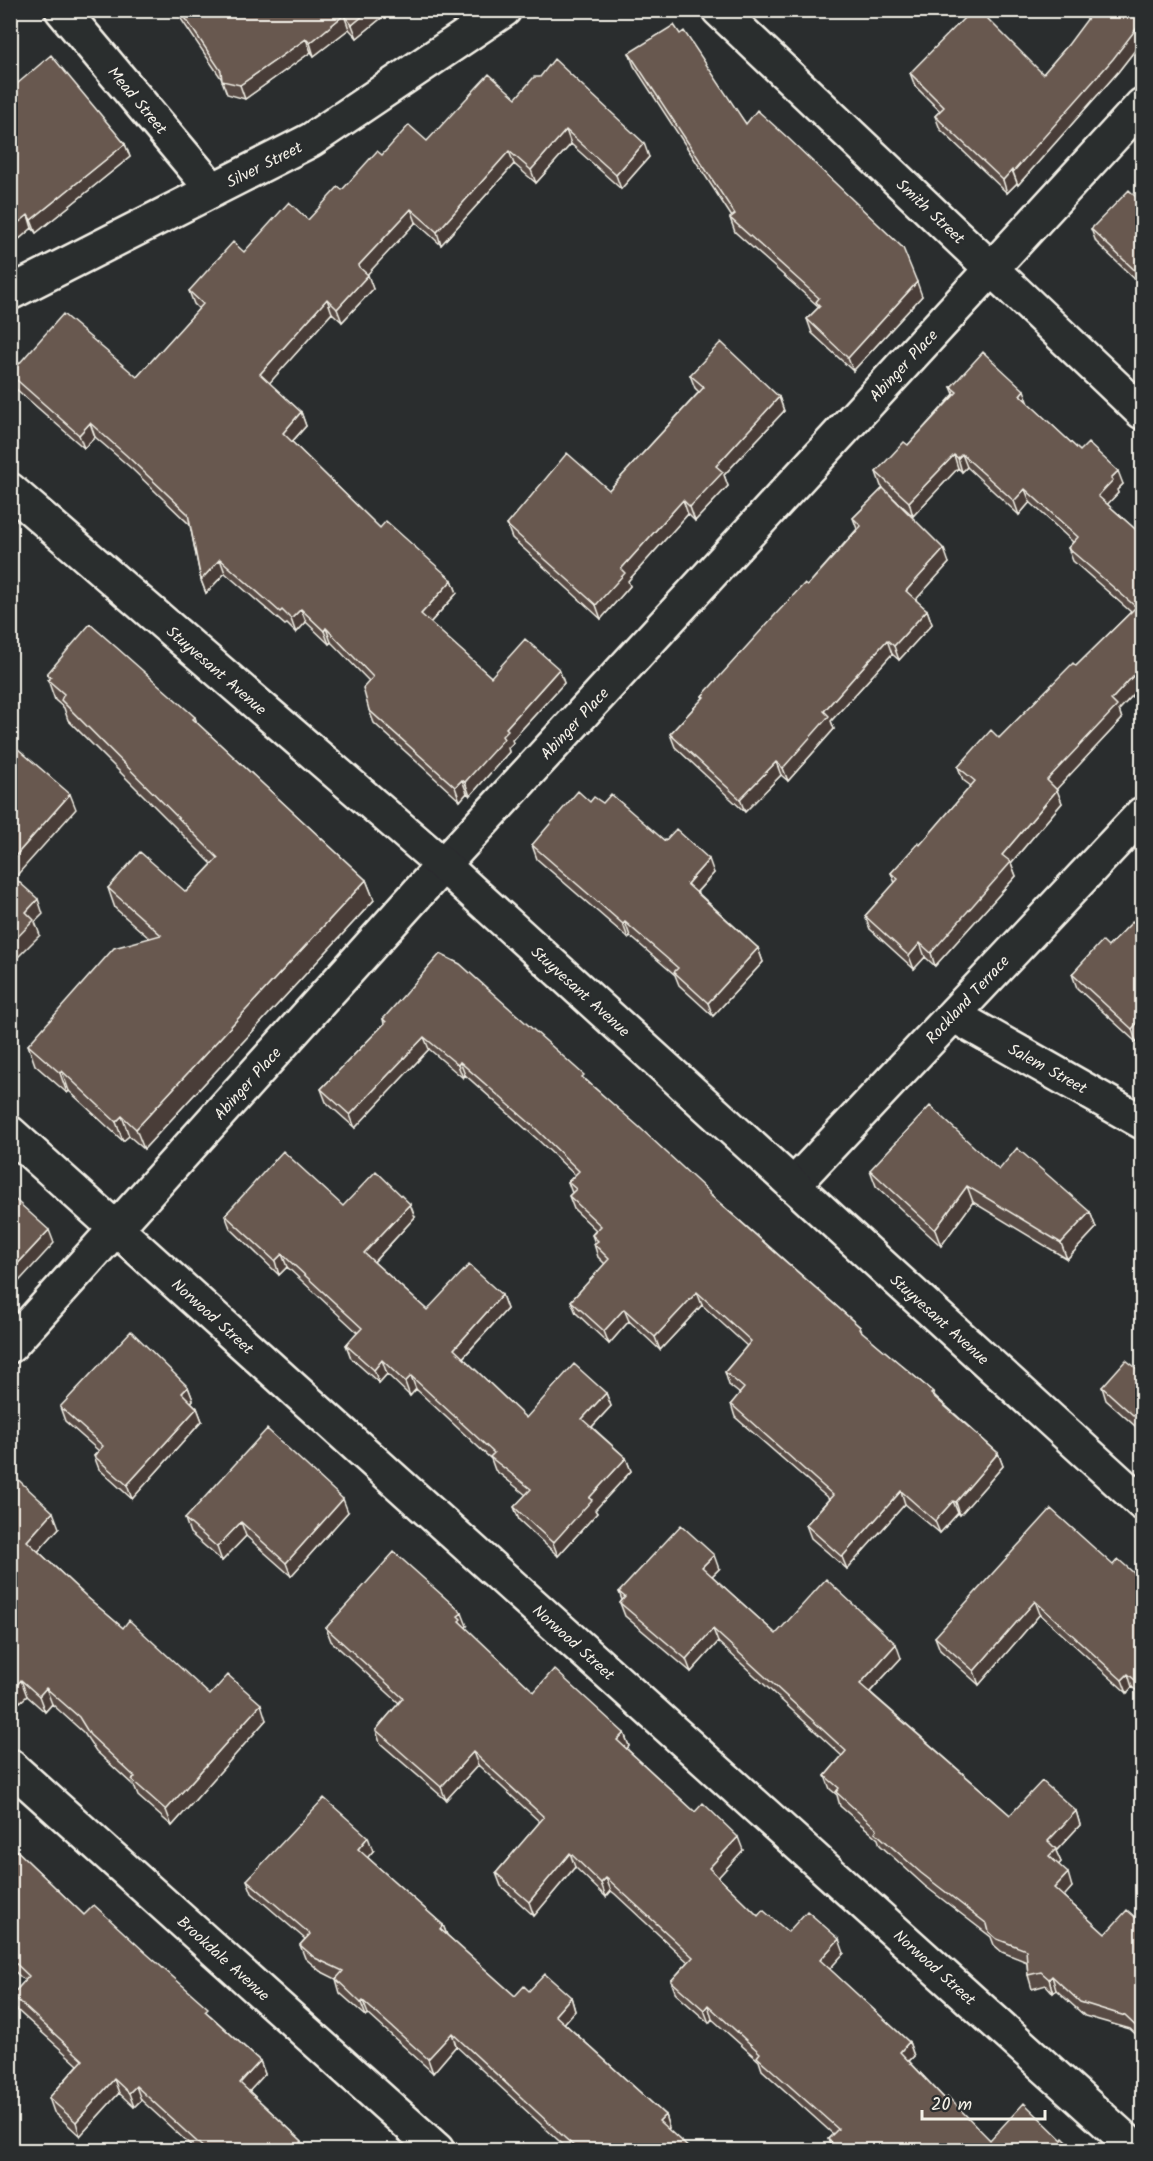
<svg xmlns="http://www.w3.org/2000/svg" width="1153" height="2161" viewBox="0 0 1153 2161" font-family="Kalam,sans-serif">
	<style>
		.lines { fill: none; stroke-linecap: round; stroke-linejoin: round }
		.street-casing { stroke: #f4f1e8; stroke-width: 38 }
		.secondary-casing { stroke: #f4f1e8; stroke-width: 38 }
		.street { stroke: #2a2d2e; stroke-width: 33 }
		.secondary { stroke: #2a2d2e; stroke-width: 33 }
		.wall { fill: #594c44; stroke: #f4f1e8; stroke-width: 1.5 }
		.shaded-wall { fill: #493e37; stroke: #f4f1e8; stroke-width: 1.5 }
		.building { fill: #68584f; stroke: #f4f1e8; stroke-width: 1.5 }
		.labels { text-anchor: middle; stroke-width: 4.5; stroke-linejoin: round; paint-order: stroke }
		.street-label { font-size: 16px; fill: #f4f1e8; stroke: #2a2d2e }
	</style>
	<rect width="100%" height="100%" fill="#2a2d2e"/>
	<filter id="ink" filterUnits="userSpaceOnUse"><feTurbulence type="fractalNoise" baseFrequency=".0167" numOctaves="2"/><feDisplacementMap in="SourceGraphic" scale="12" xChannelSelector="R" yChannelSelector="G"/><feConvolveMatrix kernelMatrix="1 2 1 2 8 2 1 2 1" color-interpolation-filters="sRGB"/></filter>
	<g filter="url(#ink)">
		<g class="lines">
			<g class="street-casing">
				<path id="street" d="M 62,10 L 213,190
					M 719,10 L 1142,412
					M 10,293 L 311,140 L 504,10
					M 953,1015 L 1142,1122
					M 10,1133 L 1137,2150
					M 793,1185 L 1142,814
					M 10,1346 L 443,865 L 1142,105
					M 10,1766 L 437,2150"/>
			</g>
			<g class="secondary-casing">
				<path id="secondary" d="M 10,490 L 443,865 L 1142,1503"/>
			</g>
			<use href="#street" class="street"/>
			<use href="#secondary" class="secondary"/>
		</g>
		<path class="wall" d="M 175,10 L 391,10 L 357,38 L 349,29 L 314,56 L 311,52 L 245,99 L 227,94 L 221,78 Z
			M 1143,10 L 1143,40 L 1118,72 L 1018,185 L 1017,183 L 1007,193 L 940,129 L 935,116 L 940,111 L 915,86 L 910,73 L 1043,74 L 1068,45 Z
			M 680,34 L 746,124 L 922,296 L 853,371 L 812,333 L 807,319 L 818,308 L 818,306 L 735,232 L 730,218 L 732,217 L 634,66 L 629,53 Z
			M 10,88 L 125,144 L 130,157 L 36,233 L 32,228 L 18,240 L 10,232 Z
			M 516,98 L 649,157 L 621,189 L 571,144 L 536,183 L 514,164 L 441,245 L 416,222 L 367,274 L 373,289 L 342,322 L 332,313 L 269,383 L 301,412 L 306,426 L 292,442 L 380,528 L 452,580 L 457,593 L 430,623 L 491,677 L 559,669 L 564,683 L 512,740 L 513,743 L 508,748 L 509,752 L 470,796 L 467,793 L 460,801 L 374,723 L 369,710 L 369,681 L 331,642 L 329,644 L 306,622 L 296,633 L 287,624 L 285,625 L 225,573 L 206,593 L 201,580 L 190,525 L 131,468 L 95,437 L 84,448 L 15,388 L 10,375 L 137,377 L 199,309 L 194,304 L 189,291 L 244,252 L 308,220 L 382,155 L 427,141 Z
			M 1143,204 L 1143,287 L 1096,242 L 1091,229 Z
			M 690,375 L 779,397 L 784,411 L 724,475 L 728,486 L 695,521 L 688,514 L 628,581 L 630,586 L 601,619 L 512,538 L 507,525 L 609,490 L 699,392 L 695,388 Z
			M 951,387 L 1029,404 L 1080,451 L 1123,484 L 1117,490 L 1118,493 L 1107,504 L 1143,536 L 1143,684 L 1119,710 L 1122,719 L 1056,789 L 1062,803 L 1011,863 L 1016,876 L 935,966 L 925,957 L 914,969 L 870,929 L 865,916 L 895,883 L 891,873 L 920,845 L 971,786 L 963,780 L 958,767 L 999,738 L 1076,666 L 1131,612 L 1073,561 L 1068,548 L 1073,542 L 1030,502 L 1019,515 L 967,467 L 962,472 L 958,468 L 913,516 L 888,493 L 949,563 L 915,600 L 927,610 L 932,624 L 899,660 L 892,654 L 831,721 L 834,729 L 788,781 L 781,775 L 745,812 L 675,747 L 670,734 L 703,698 L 702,696 L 807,586 L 857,529 L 853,518 L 883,488 L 881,486 L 876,472 L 908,445 L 954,394 Z
			M 47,674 L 195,717 L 197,723 L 366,880 L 374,900 L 144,1149 L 129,1136 L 123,1141 L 69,1091 L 67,1093 L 35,1065 L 28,1045 L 149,938 L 115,908 L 108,888 L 186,892 L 212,864 L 68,720 L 64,708 L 55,700 L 48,680 L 49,679 Z
			M 590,802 L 603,803 L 665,841 L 714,873 L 697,892 L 758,948 L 763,962 L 713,1016 L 679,985 L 675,975 L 630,936 L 628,938 L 537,859 L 532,845 Z
			M 1143,911 L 1143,1035 L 1136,1042 L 1077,988 L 1072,974 L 1108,947 Z
			M 383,1019 L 586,1080 L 712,1196 L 860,1327 L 862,1332 L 933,1392 L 935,1396 L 998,1453 L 1003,1466 L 960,1515 L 958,1513 L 940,1533 L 905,1504 L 847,1569 L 811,1538 L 806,1525 L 829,1499 L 735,1417 L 731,1404 L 740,1394 L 729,1385 L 725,1372 L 747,1346 L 702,1305 L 660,1350 L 629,1321 L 609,1344 L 576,1313 L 571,1301 L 605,1264 L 598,1257 L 594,1244 L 595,1243 L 592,1235 L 596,1230 L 574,1209 L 569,1196 L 572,1193 L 568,1182 L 575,1175 L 536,1138 L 465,1075 L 463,1078 L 429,1049 L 355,1128 L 326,1102 L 321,1089 L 384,1024 Z
			M 870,1170 L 999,1170 L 1090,1212 L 1096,1228 L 1067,1259 L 973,1202 L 941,1246 L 876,1186 Z
			M 343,1206 L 415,1217 L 374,1262 L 427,1310 L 502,1295 L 507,1309 L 463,1358 L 526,1418 L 606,1393 L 611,1406 L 592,1427 L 626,1458 L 631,1471 L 595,1510 L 597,1513 L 558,1556 L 519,1520 L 514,1507 L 526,1495 L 495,1470 L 491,1459 L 416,1389 L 410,1396 L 387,1374 L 379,1383 L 351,1358 L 346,1345 L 357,1332 L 287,1267 L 279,1275 L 230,1228 L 225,1215 Z
			M 1143,1368 L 1143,1433 L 1106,1400 L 1102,1387 L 1140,1371 Z
			M 188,1387 L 193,1400 L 191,1402 L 197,1408 L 202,1421 L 132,1499 L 99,1469 L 94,1456 L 99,1451 L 65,1421 L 60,1407 Z
			M 10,1472 L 59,1528 L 38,1551 L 88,1598 L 123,1628 L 210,1695 L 266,1720 L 172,1826 L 138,1796 L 134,1786 L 96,1751 L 84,1733 L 52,1704 L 45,1712 L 27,1696 L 20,1702 L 10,1693 Z
			M 348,1512 L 291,1576 L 246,1536 L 222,1561 L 190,1533 L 185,1519 Z
			M 1113,1565 L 1143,1581 L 1143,1696 L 1132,1687 L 1127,1693 L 1040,1614 L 979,1685 L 940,1650 L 935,1637 Z
			M 719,1569 L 712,1576 L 776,1634 L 901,1658 L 870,1692 L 1010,1815 L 1076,1811 L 1080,1825 L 1056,1851 L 1061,1862 L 1058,1865 L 1072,1887 L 1063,1896 L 1105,1934 L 1143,1924 L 1143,2041 L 1130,2029 L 1085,2016 L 1056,1990 L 1053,1993 L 1046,1985 L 1032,1989 L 1028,1975 L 1027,1962 L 1002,1952 L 994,1945 L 991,1937 L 925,1886 L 880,1845 L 878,1839 L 840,1806 L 837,1795 L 830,1789 L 825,1776 L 842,1756 L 718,1642 L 691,1672 L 625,1616 L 620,1603 L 622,1600 L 619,1592 Z
			M 467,1626 L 465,1628 L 534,1692 L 624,1733 L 629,1746 L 627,1749 L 695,1812 L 743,1850 L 718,1877 L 758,1916 L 788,1932 L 844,1953 L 829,1969 L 909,2042 L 914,2056 L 909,2061 L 945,2099 L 990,2140 L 1062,2140 L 1076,2151 L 832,2151 L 828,2139 L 833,2134 L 762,2070 L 759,2061 L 712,2019 L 709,2023 L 676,1994 L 671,1981 L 688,1962 L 615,1894 L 611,1891 L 606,1897 L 575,1867 L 534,1916 L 501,1886 L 496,1873 L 540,1822 L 478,1765 L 446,1800 L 380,1743 L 376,1730 L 399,1703 L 331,1641 L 326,1628 Z
			M 10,1844 L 84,1915 L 211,2016 L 260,2061 L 265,2074 L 249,2091 L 302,2141 L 304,2146 L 309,2151 L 197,2151 L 141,2100 L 134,2107 L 119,2093 L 80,2136 L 54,2112 L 49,2098 L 78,2065 L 16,2009 L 12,1995 L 25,1981 L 10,1967 Z
			M 373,1851 L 367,1857 L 443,1925 L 447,1935 L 515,1996 L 529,1991 L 571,1997 L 575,2011 L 564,2023 L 665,2115 L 669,2128 L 668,2130 L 692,2151 L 570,2151 L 456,2046 L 433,2073 L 368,2014 L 366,2016 L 340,1993 L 336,1979 L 320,1971 L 305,1958 L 300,1945 L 305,1939 L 252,1893 L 247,1880 Z"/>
		<path class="shaded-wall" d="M 370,10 L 391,10 L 357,38 L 352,25 Z
			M 344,15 L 349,29 L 314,56 L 310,43 Z
			M 1143,20 L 1143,40 L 1118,72 L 1018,185 L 1013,172 Z
			M 306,39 L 311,52 L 245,99 L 240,85 Z
			M 566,130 L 571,144 L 536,183 L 531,170 Z
			M 644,143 L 649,157 L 621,189 L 616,175 Z
			M 125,144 L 130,157 L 36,233 L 31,220 Z
			M 509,151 L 514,164 L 441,245 L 437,232 Z
			M 1012,170 L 1017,183 L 1007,193 L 1003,180 Z
			M 411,209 L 416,222 L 363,279 L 358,266 Z
			M 28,215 L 32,228 L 18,240 L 13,227 Z
			M 368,275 L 373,289 L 342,322 L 337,309 Z
			M 917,282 L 922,296 L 853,371 L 848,358 Z
			M 327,299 L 332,313 L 265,388 L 260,374 Z
			M 1024,390 L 1029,404 L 1020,395 Z
			M 779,397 L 784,411 L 724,475 L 728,486 L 695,521 L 690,507 L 716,466 Z
			M 301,412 L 306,426 L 288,446 L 283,433 Z
			M 90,423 L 95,437 L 84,448 L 79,435 Z
			M 962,454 L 967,467 L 962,472 L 958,458 Z
			M 954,455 L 958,468 L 913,516 L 909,502 Z
			M 1118,471 L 1123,484 L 1117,490 L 1118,493 L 1103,509 L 1098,496 L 1111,478 Z
			M 1025,489 L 1030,502 L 1019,515 L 1014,501 Z
			M 683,500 L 688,514 L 628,581 L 630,586 L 601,619 L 596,605 L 621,569 Z
			M 944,549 L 949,563 L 911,605 L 906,591 Z
			M 220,559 L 225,573 L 206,593 L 201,580 Z
			M 452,580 L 457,593 L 426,627 L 421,614 Z
			M 301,609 L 306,622 L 296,633 L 291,619 Z
			M 927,610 L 932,624 L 899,660 L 894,646 Z
			M 326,628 L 331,642 L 329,644 L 324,631 Z
			M 887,640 L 892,654 L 831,721 L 834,729 L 788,781 L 783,768 L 824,711 Z
			M 1143,665 L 1143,684 L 1119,710 L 1122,719 L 1052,794 L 1047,780 L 1111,700 Z
			M 559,669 L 564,683 L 512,740 L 513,743 L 508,748 L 509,752 L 470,796 L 465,782 L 502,736 L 506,728 Z
			M 776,762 L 781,775 L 745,812 L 740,799 Z
			M 462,780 L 467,793 L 460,801 L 455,787 Z
			M 1057,790 L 1062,803 L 1011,863 L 1016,876 L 935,966 L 931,953 L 1002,855 Z
			M 70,794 L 76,809 L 10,883 L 10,862 Z
			M 709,859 L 714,873 L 692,897 L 687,884 Z
			M 366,880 L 374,900 L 144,1149 L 136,1129 Z
			M 38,899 L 43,914 L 35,922 L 40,935 L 10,965 L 10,945 L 26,912 Z
			M 625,922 L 630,936 L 628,938 L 623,924 Z
			M 920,943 L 925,957 L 914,969 L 909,956 Z
			M 758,948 L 763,962 L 713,1016 L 708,1003 Z
			M 1143,1016 L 1143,1035 L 1136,1042 L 1132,1029 Z
			M 424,1037 L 429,1049 L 355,1128 L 350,1115 Z
			M 460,1062 L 465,1075 L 463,1078 L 458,1065 Z
			M 62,1071 L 69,1091 L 67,1093 L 60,1073 Z
			M 122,1116 L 129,1136 L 123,1141 L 116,1122 Z
			M 967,1186 L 973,1202 L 941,1246 L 935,1230 Z
			M 410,1204 L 415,1217 L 369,1267 L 364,1253 Z
			M 1090,1212 L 1096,1228 L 1067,1259 L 1061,1243 Z
			M 49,1230 L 54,1243 L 10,1291 L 10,1272 Z
			M 282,1254 L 287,1267 L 279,1275 L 275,1261 Z
			M 697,1292 L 702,1305 L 660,1350 L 655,1337 Z
			M 502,1295 L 507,1309 L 458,1363 L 454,1349 Z
			M 624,1309 L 629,1321 L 609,1344 L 604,1331 Z
			M 382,1360 L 387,1374 L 379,1383 L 374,1370 Z
			M 411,1376 L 416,1389 L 410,1396 L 405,1382 Z
			M 188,1387 L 193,1400 L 187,1407 L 182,1393 Z
			M 606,1393 L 611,1406 L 587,1432 L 582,1419 Z
			M 197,1408 L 202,1421 L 132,1499 L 127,1485 Z
			M 998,1453 L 1003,1466 L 960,1515 L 956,1502 Z
			M 626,1458 L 631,1471 L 595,1510 L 597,1513 L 558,1556 L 553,1543 L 589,1498 Z
			M 901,1491 L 905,1504 L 847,1569 L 842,1557 Z
			M 343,1499 L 348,1512 L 291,1576 L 286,1563 Z
			M 953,1501 L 958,1513 L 940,1533 L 935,1521 Z
			M 53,1512 L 59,1528 L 33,1557 L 27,1541 Z
			M 241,1522 L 246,1536 L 222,1561 L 217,1547 Z
			M 714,1555 L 719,1569 L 707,1581 L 702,1567 Z
			M 1035,1601 L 1040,1614 L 979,1685 L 974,1671 Z
			M 462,1613 L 467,1626 L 465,1628 L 459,1621 L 458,1616 Z
			M 713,1629 L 718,1642 L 691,1672 L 686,1659 Z
			M 896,1644 L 901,1658 L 865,1697 L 860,1684 Z
			M 1128,1674 L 1132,1687 L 1127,1693 L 1122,1680 Z
			M 21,1680 L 27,1696 L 20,1702 L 15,1687 Z
			M 46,1688 L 52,1704 L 45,1712 L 39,1696 Z
			M 261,1704 L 266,1720 L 172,1826 L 166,1810 Z
			M 624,1733 L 629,1746 L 622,1754 L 617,1740 Z
			M 473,1752 L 478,1765 L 446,1800 L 441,1787 Z
			M 1076,1811 L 1080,1825 L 1056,1851 L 1061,1862 L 1054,1870 L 1049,1856 L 1048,1841 Z
			M 368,1837 L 373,1851 L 363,1863 L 358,1849 Z
			M 738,1837 L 743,1850 L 714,1882 L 709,1868 Z
			M 570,1853 L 575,1867 L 534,1916 L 529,1902 Z
			M 1068,1873 L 1072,1887 L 1059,1902 L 1054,1888 Z
			M 606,1878 L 611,1891 L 606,1897 L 601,1883 Z
			M 443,1925 L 448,1938 L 440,1929 Z
			M 839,1939 L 844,1953 L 825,1974 L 820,1960 Z
			M 1052,1976 L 1056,1990 L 1053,1993 L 1049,1979 Z
			M 571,1997 L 575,2011 L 560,2028 L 555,2015 Z
			M 363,2001 L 368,2014 L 366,2016 L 361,2003 Z
			M 708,2005 L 712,2019 L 709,2023 L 704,2010 Z
			M 452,2033 L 456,2046 L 433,2073 L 428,2059 Z
			M 909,2042 L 914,2056 L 905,2065 L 900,2052 Z
			M 260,2061 L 265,2074 L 245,2096 L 240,2083 Z
			M 114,2079 L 119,2093 L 80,2136 L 76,2122 Z
			M 136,2086 L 141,2100 L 134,2107 L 129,2093 Z
			M 665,2115 L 669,2128 L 664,2135 L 659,2121 Z"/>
		<path class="building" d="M 180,10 L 370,10 L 352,25 L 344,15 L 310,43 L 306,39 L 240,85 L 222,81 L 221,71 Z
			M 972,10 L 979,10 L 1043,74 L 1068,45 L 1094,10 L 1143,10 L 1143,20 L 1113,59 L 1013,172 L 1012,170 L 1003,180 L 935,116 L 944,107 L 910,73 Z
			M 674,25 L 680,34 L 684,31 L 746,124 L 757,110 L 788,138 L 903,248 L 917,282 L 848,358 L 807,319 L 820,306 L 816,302 L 819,298 L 730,218 L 735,214 L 629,53 Z
			M 51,55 L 125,144 L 31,220 L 28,215 L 13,227 L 10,224 L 10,88 L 11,89 Z
			M 554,59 L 644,143 L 616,175 L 566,130 L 531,170 L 509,151 L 437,232 L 411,209 L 358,266 L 368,275 L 337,309 L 327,299 L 260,374 L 301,412 L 283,433 L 380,528 L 386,521 L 452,580 L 421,614 L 491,677 L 525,639 L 559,669 L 506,728 L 508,730 L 502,736 L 504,739 L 465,782 L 462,780 L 455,787 L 369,710 L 363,688 L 373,677 L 326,628 L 324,631 L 301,609 L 291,619 L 282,610 L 280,612 L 220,559 L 201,580 L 188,514 L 126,455 L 90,423 L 79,435 L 10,374 L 63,314 L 137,377 L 203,304 L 189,291 L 233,242 L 244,252 L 289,202 L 308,220 L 338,187 L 342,190 L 377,151 L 382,155 L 409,125 L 427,141 L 489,74 L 516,98 L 534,77 L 540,77 Z
			M 1129,190 L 1143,204 L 1143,278 L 1091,229 Z
			M 721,342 L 779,397 L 716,466 L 723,472 L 690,507 L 683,500 L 621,569 L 625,573 L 596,605 L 507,525 L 567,453 L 609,490 L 704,387 L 690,375 Z
			M 983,352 L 1024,390 L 1020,395 L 1080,451 L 1088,443 L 1118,471 L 1111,478 L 1113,480 L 1098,496 L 1143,536 L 1143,665 L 1111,700 L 1117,706 L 1047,780 L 1057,790 L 1002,855 L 1011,862 L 931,953 L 920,943 L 909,956 L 865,916 L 898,879 L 891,873 L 918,843 L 920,845 L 975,781 L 958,767 L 991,730 L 999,738 L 1073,663 L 1076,666 L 1136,607 L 1068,548 L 1078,537 L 1025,489 L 1014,501 L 962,454 L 958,458 L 954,455 L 909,502 L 876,472 L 904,442 L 908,445 L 957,392 L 951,387 Z
			M 883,488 L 944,549 L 906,591 L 927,610 L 894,646 L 887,640 L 824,711 L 829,716 L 783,768 L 776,762 L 740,799 L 670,734 L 704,697 L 702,696 L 774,616 L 804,584 L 807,586 L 861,526 L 853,518 Z
			M 90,624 L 195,717 L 193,719 L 366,880 L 136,1129 L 122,1116 L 116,1122 L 62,1071 L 60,1073 L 28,1045 L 114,948 L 161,935 L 108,888 L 140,852 L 186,892 L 218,858 L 61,700 L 64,694 L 48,680 L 51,677 L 47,674 Z
			M 10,742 L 70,794 L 10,862 Z
			M 578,791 L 590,802 L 594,797 L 603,803 L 611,794 L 665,841 L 676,829 L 709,859 L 687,884 L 758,948 L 708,1003 L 674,972 L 678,968 L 625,922 L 623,924 L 532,845 Z
			M 10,874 L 38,899 L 26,912 L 34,920 L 10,945 Z
			M 1143,911 L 1143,1016 L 1132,1029 L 1072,974 L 1102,941 L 1108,947 Z
			M 440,954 L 460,964 L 584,1075 L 582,1077 L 638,1126 L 710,1193 L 709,1194 L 860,1327 L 859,1329 L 933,1392 L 931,1394 L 998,1453 L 956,1502 L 953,1501 L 935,1521 L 901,1491 L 842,1557 L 806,1525 L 833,1495 L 731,1404 L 744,1388 L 725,1372 L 751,1341 L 697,1292 L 655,1337 L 624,1309 L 604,1331 L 571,1301 L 609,1259 L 594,1244 L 598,1241 L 592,1235 L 601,1226 L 569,1196 L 576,1189 L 568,1182 L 579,1171 L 532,1125 L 460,1062 L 458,1065 L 424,1037 L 350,1115 L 321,1089 L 386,1022 L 383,1019 Z
			M 930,1106 L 999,1170 L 1017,1148 L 1090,1212 L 1061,1243 L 967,1186 L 935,1230 L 870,1170 Z
			M 283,1151 L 343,1206 L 376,1171 L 410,1204 L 364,1253 L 427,1310 L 469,1265 L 502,1295 L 454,1349 L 526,1418 L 574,1364 L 606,1393 L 582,1419 L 626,1458 L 589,1498 L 592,1500 L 553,1543 L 514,1507 L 531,1489 L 490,1457 L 494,1453 L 411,1376 L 405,1382 L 382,1360 L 374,1370 L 346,1345 L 362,1328 L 282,1254 L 275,1261 L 225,1215 Z
			M 10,1195 L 49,1230 L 10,1272 Z
			M 131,1331 L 188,1387 L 182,1393 L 197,1408 L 127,1485 L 94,1456 L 103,1446 L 60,1407 Z
			M 1126,1360 L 1140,1371 L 1143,1368 L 1143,1424 L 1102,1387 Z
			M 267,1429 L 343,1499 L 286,1563 L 241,1522 L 217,1547 L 185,1519 Z
			M 10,1472 L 53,1512 L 27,1541 L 88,1598 L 123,1628 L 129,1620 L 210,1695 L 228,1675 L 261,1704 L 166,1810 L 132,1780 L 135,1777 L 90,1735 L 79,1717 L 46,1688 L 39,1696 L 21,1680 L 15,1687 L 10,1683 Z
			M 1051,1509 L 1113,1565 L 1118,1559 L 1143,1581 L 1143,1687 L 1128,1674 L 1122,1680 L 1035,1601 L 974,1671 L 935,1637 Z
			M 681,1525 L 714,1555 L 702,1567 L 776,1634 L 826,1579 L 896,1644 L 860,1684 L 1010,1815 L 1042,1781 L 1076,1811 L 1048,1841 L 1056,1849 L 1049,1856 L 1068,1873 L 1054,1888 L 1105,1934 L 1127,1910 L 1143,1924 L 1143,2033 L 1125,2016 L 1080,2002 L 1052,1976 L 1049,1979 L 1041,1972 L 1028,1975 L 1026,1950 L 997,1939 L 989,1932 L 987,1924 L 921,1873 L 875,1832 L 877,1829 L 836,1792 L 839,1788 L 825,1776 L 846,1751 L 713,1629 L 686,1659 L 620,1603 L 625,1597 L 619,1592 Z
			M 394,1552 L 462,1613 L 458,1616 L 461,1619 L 459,1621 L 534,1692 L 554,1669 L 624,1733 L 617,1740 L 695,1812 L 703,1803 L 738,1837 L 709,1868 L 758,1916 L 763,1910 L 788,1932 L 807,1911 L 839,1939 L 820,1960 L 909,2042 L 900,2052 L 945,2099 L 948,2097 L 990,2140 L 1024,2103 L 1062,2140 L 1063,2138 L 1076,2151 L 840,2151 L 828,2139 L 838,2129 L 757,2057 L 760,2053 L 708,2005 L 704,2010 L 671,1981 L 693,1957 L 610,1881 L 606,1878 L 601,1883 L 570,1853 L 529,1902 L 496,1873 L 544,1817 L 473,1752 L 441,1787 L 376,1730 L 403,1698 L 326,1628 Z
			M 324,1798 L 368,1837 L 358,1849 L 443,1925 L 440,1929 L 515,1996 L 524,1986 L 529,1991 L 545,1974 L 571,1997 L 555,2015 L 665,2115 L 659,2121 L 692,2151 L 579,2151 L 452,2033 L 428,2059 L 363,2001 L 361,2003 L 336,1979 L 343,1971 L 315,1958 L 300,1945 L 310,1934 L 247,1880 Z
			M 10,1844 L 84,1915 L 94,1905 L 147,1954 L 208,2008 L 205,2011 L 260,2061 L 240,2083 L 302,2141 L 300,2143 L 309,2151 L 207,2151 L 136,2086 L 129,2093 L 114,2079 L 76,2122 L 49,2098 L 83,2060 L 12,1995 L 29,1976 L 10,1958 Z"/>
	</g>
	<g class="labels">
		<g class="street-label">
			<text transform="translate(138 100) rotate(50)" y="6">Mead Street</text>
			<text transform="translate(264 164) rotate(-27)" y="6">Silver Street</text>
			<text transform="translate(931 211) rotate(43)" y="6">Smith Street</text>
			<text transform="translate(903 365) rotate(-47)" y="6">Abinger Place</text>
			<text transform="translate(217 670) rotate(41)" y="6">Stuyvesant Avenue</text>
			<text transform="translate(574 723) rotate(-47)" y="6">Abinger Place</text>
			<text transform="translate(581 991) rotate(42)" y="6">Stuyvesant Avenue</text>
			<text transform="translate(967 999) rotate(-47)" y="6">Rockland Terrace</text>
			<text transform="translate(1048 1068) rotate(29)" y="6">Salem Street</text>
			<text transform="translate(247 1083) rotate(-48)" y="6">Abinger Place</text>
			<text transform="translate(213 1316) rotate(42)" y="6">Norwood Street</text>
			<text transform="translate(940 1319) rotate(42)" y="6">Stuyvesant Avenue</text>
			<text transform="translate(574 1642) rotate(42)" y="6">Norwood Street</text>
			<text transform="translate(224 1958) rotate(42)" y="6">Brookdale Avenue</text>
			<text transform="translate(935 1967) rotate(42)" y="6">Norwood Street</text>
		</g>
	</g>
	<rect width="1153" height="2161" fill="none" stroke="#2a2d2e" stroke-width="36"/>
	<rect x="18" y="18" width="1117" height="2125" fill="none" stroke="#f4f1e8" stroke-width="2" filter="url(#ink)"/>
	<path d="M922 2110v9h123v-9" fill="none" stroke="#f4f1e8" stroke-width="3"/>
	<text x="931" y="2110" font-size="18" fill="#f4f1e8" stroke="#2a2d2e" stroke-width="4.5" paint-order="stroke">20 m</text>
</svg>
